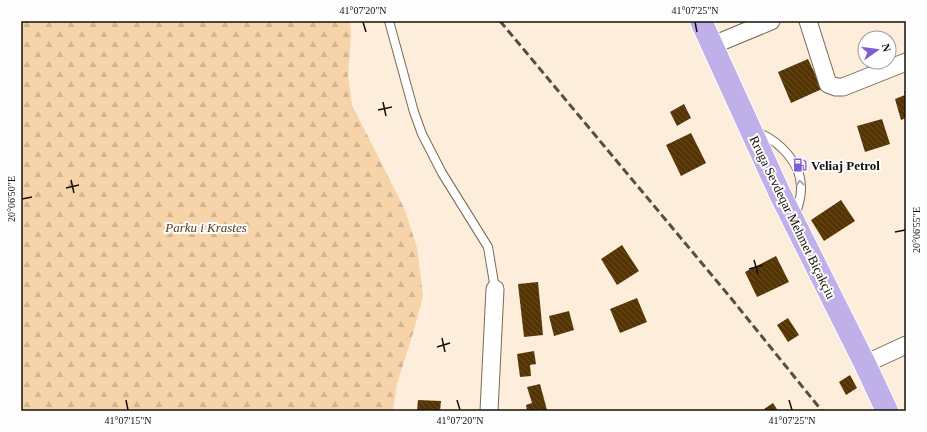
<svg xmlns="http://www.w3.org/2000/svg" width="927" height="432" viewBox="0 0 927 432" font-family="Georgia,serif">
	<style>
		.forest { fill: url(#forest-firs) }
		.building { fill: url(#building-back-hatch) }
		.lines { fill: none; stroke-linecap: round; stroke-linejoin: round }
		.lane-casing { stroke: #7a6955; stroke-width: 10 }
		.street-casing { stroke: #7a6955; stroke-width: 19 }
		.primary-casing { stroke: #fff; stroke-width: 24 }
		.lane { stroke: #fff; stroke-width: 8 }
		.street { stroke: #fff; stroke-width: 17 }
		.primary { stroke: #bfb0e9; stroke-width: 22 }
		.rail { stroke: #574e43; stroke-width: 3; stroke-dasharray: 8 4; stroke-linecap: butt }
		.oneway { stroke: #a19f9c }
		.ticks { fill: none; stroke: #150f07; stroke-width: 1.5 }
		.labels { text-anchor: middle; stroke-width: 4; stroke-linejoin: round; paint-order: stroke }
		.poi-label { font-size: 13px; font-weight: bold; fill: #150f07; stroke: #fdfdfd; text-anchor: start }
		.street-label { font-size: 13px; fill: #150f07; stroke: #fdfdfd }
		.park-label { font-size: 13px; font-style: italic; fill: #543a18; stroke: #fdfdfd }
		.neatline { fill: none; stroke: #150f07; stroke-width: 1.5 }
		.ticks-label { font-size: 10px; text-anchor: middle; fill: #150f07 }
	</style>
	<defs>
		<pattern id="forest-firs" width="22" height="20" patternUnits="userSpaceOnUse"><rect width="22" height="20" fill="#f7d3a9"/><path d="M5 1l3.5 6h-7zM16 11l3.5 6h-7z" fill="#d3b490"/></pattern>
		<pattern id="building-back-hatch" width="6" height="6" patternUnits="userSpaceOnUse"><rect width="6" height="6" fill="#543403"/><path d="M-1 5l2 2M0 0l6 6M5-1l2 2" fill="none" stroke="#684e27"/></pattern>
	</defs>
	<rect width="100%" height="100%" fill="#fdeddb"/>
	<path class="forest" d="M 21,21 L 350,21 L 351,36 L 348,76 L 352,105 L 405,210 L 417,248 L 423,296 L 413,333 L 397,384 L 393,411 L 21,411 Z"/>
	<path class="building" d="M 808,59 L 822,89 L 791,103 L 778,72 Z
		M 904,91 L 906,91 L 906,118 L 901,120 L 895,99 L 905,95 Z
		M 684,104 L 691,118 L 677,126 L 670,112 Z
		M 882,119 L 890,144 L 865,152 L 857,126 Z
		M 691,133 L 706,163 L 681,176 L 666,145 Z
		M 841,200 L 855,221 L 824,241 L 811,220 Z
		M 622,245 L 639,271 L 617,285 L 601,259 Z
		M 776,256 L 789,282 L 757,297 L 745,272 Z
		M 538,282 L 543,335 L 524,337 L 518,284 Z
		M 637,298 L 647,322 L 620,333 L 610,309 Z
		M 569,311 L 574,330 L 554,336 L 549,316 Z
		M 788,318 L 799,335 L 788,342 L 777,325 Z
		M 534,351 L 536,364 L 530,365 L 531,376 L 520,377 L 517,354 Z
		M 850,375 L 857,388 L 846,395 L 839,382 Z
		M 540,384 L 547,410 L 527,411 L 526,405 L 532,403 L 527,387 Z
		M 418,400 L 441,401 L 440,411 L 417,411 Z
		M 773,403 L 778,411 L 766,411 L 764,409 Z"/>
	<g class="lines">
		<g class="lane-casing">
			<path id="lane" d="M 389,21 L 414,112 L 422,134 L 442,173 L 488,247 L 495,289
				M 757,132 C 779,141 802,163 801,189 C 801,199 798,207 795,216"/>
		</g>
		<g class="street-casing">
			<path id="street" d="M 808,21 L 828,84 L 836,87 L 843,87 L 906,62
				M 713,45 L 771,21
				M 865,364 L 906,345
				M 489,411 L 495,289"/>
		</g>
		<g class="primary-casing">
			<path id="primary" d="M 701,21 L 780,194 L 865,364 L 887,411"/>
		</g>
		<use href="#lane" class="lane"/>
		<use href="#street" class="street"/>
		<use href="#primary" class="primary"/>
		<path class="rail" d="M 500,21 L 730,297 L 822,411"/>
	</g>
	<defs><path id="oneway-chevron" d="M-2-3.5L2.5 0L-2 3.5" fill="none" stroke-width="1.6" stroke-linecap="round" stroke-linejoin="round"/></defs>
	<use class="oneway" href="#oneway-chevron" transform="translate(800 183) rotate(-96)"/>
	<path class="ticks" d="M 363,22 L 366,32M 695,22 L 697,32M 383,102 L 386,116M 378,110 L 392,107M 71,180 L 74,193M 66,188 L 79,185M 22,199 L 32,197M 895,232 L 905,230M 754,260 L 758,274M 749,269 L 763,265M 442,338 L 445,352M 437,347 L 450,343M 126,400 L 128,410M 457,400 L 460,410M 789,400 L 792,410"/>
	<defs>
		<g id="fuel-bare" transform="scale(1.08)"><path d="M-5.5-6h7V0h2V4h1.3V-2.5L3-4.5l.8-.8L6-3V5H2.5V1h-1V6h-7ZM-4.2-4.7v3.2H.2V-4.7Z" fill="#805bd5" stroke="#fdfdfd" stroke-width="2.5" paint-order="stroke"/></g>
	</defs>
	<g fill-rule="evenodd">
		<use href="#fuel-bare" x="800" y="165"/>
	</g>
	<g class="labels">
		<g class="poi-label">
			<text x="811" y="170">Veliaj Petrol</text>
		</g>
		<g class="street-label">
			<text transform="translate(793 217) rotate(64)" y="5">Rruga Sevdeqar Mehmet Biçakçiu</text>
		</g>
		<g class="park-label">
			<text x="206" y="232">Parku i Krastes</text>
		</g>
	</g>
	<rect width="927" height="432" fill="none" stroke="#fdfdfd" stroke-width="44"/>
	<g transform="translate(877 50) rotate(76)"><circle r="19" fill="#fdfdfd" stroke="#a09e9b"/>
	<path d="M0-3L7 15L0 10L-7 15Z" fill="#805bd5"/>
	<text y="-6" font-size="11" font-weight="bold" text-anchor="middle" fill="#150f07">N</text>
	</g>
	<rect x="22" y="22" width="883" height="388" class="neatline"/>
	<g class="ticks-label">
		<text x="363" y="14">41°07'20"N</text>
		<text x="695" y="14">41°07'25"N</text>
		<text transform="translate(11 199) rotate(-90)" y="4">20°06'50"E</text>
		<text transform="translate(916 230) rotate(-90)" y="4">20°06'55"E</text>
		<text x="128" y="424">41°07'15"N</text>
		<text x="460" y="424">41°07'20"N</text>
		<text x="792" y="424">41°07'25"N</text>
	</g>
</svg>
